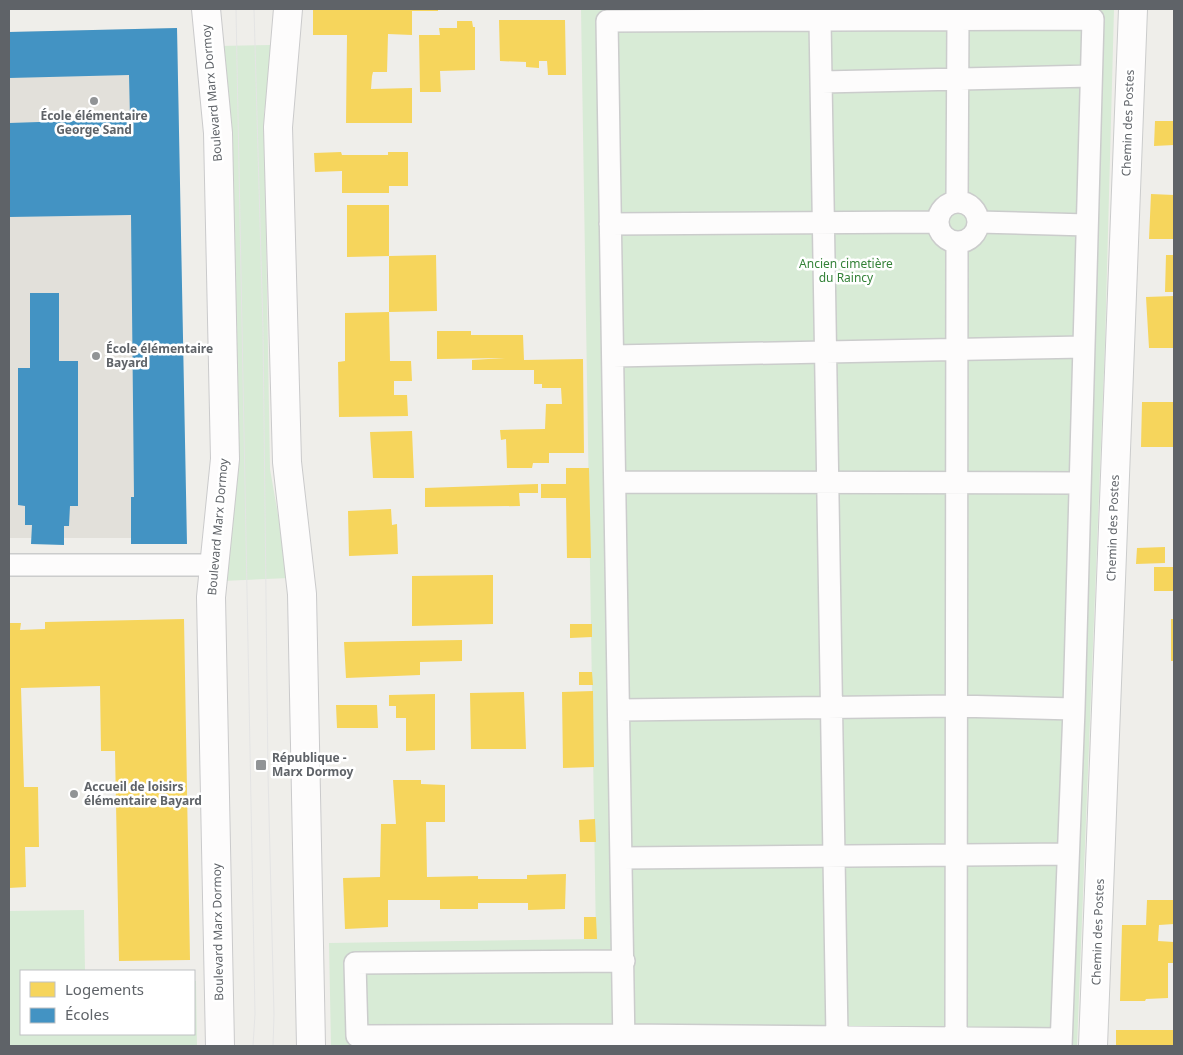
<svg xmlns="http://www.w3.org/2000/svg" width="1183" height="1055" viewBox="0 0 1183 1055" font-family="'Noto Sans',sans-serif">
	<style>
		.education { fill: #e2e0da }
		.green { fill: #d8ebd6 }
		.homes { fill: #f6d55c }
		.schools { fill: #4393c3 }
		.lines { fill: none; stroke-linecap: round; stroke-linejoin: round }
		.service-casing { stroke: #cbcccc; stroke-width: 24 }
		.minor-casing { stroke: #cbcccc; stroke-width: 30 }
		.secondary-casing { stroke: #cacacb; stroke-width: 30 }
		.service { stroke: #fdfcfc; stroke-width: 21 }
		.minor { stroke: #fdfcfc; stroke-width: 28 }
		.secondary { stroke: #fdfcfc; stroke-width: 28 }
		.tram { stroke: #e4e4e4; stroke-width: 1 }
		.poi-dot { fill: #919496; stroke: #fff; stroke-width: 2 }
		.labels { text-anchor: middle; stroke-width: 5; stroke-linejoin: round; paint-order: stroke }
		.street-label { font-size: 12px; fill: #5f6368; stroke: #fff }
		.poi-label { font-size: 12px; font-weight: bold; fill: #5f6368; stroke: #fff; text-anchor: start }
		.park-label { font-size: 12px; fill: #348238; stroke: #fff }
	</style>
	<rect width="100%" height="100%" fill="#efeeea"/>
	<path class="education" d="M 177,28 L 186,538 L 9,538 L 9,32 Z"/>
	<path class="green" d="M 581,9 L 1114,9 L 1105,344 L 1077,1046 L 331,1046 L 329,943 L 596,939 Z
		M 272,45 L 272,68 L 264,112 L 270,469 L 289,578 L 222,581 L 236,469 L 231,116 L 219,46 Z
		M 84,910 L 85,971 L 21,971 L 21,1034 L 194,1034 L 194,981 L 196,981 L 197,1046 L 9,1046 L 9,911 Z"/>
	<path class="homes" d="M 313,9 L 438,9 L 438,11 L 412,11 L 412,35 L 388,34 L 387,72 L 373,72 L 372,76 L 371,89 L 412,88 L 412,123 L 346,123 L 347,35 L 313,35 Z
		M 499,20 L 565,20 L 566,75 L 548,75 L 547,61 L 539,61 L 539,68 L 526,67 L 526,62 L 500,61 Z
		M 457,21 L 472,21 L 473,27 L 475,27 L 475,70 L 440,71 L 441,92 L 420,92 L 419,35 L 440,35 L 439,28 L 457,28 Z
		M 1155,121 L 1174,121 L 1174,145 L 1154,146 Z
		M 341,152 L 342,155 L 388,155 L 388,152 L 408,152 L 408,186 L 389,186 L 389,193 L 342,193 L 342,171 L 315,172 L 314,153 Z
		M 1151,194 L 1174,195 L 1174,239 L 1149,239 Z
		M 347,205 L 389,205 L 389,256 L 347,257 Z
		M 436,255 L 437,311 L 389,312 L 389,256 Z
		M 1166,255 L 1174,255 L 1174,292 L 1165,292 Z
		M 1174,296 L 1174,348 L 1149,348 L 1146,297 Z
		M 389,312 L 390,361 L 411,361 L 412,381 L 394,381 L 394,395 L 407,395 L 408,416 L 339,417 L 338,362 L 345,361 L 345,313 Z
		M 437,331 L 471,331 L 471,335 L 523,335 L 524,360 L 583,359 L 584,453 L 549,453 L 549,463 L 533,463 L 532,468 L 507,468 L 506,439 L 501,440 L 500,430 L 545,429 L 546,404 L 562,404 L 561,388 L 542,388 L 542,384 L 534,384 L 534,370 L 472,370 L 472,360 L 505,358 L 437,359 Z
		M 1142,402 L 1174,402 L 1173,447 L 1141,447 Z
		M 412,431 L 414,478 L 373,478 L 370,432 Z
		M 566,468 L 589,468 L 591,558 L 567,558 L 566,498 L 541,498 L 541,484 L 566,484 Z
		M 538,484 L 538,493 L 519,493 L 520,506 L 425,507 L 425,488 Z
		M 391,509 L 392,525 L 397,524 L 398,554 L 349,556 L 348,511 Z
		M 1165,547 L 1165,563 L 1136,564 L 1137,548 Z
		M 1154,567 L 1174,567 L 1174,591 L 1154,591 Z
		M 493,575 L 493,624 L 412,626 L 412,576 Z
		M 184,619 L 190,960 L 119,961 L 115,751 L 101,751 L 100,686 L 21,688 L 24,787 L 38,787 L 39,847 L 25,847 L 26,887 L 9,888 L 9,623 L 21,623 L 20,630 L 45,629 L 45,622 Z
		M 1171,619 L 1174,619 L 1174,661 L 1171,661 Z
		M 570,624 L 592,624 L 592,637 L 570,638 Z
		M 462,640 L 462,661 L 420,662 L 420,675 L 346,678 L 344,642 Z
		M 579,672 L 592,672 L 593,685 L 579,685 Z
		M 593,691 L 594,767 L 563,768 L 562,692 Z
		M 524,692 L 526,749 L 471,749 L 470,693 Z
		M 435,694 L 435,750 L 406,751 L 406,718 L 396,718 L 396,706 L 389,706 L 389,695 Z
		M 336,705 L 377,705 L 378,728 L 337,728 Z
		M 393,780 L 421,780 L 421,784 L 445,785 L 445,822 L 426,822 L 427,877 L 478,876 L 478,879 L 527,879 L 527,875 L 566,874 L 565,909 L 528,910 L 528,903 L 478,903 L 478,909 L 440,909 L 440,900 L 388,900 L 388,927 L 345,929 L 343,878 L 380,877 L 381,824 L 396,824 Z
		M 595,819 L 596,842 L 580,842 L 579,820 Z
		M 1147,900 L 1174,900 L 1174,924 L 1159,925 L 1158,941 L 1174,942 L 1174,963 L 1168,963 L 1168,998 L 1146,999 L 1145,1001 L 1120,1001 L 1122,925 L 1146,925 Z
		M 584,917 L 596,917 L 597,939 L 584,939 Z
		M 1116,1030 L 1174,1030 L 1174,1046 L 1116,1046 Z"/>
	<path class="schools" d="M 177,28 L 187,544 L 131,544 L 131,497 L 134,497 L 131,215 L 9,217 L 9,123 L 130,119 L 129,75 L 9,78 L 9,32 Z
		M 30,293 L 59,293 L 59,361 L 78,361 L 78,506 L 70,506 L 69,526 L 64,526 L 64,545 L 31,544 L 32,525 L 25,525 L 25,506 L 18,505 L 18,368 L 30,368 Z"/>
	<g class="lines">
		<g class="service-casing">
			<path id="service" d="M 820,20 L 837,1037
				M 822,82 L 1091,76
				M938 222a20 20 0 1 1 40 0a20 20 0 1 1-40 0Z
				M 957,202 L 958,19
				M 978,222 L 1087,225
				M 610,224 L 937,222
				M 613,356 L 1084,347
				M 615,482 L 1080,483
				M 9,565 L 213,565
				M 620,710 L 955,706 L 1074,709
				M 622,858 L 1068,854
				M 624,961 L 355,963 L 357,1036 L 623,1035 L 1061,1039
				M 624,1046 L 607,21 L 1093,19 L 1074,709 L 1061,1046
				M 956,1046 L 957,243"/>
		</g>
		<g class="minor-casing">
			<path id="minor" d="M 1093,1046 L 1133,9"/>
		</g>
		<g class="secondary-casing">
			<path id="secondary" d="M 206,9 L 218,133 L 225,459 L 211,597 L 220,1046
				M 288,9 L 278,127 L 287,462 L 302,594 L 311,1046"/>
		</g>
		<use href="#service" class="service"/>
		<use href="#minor" class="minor"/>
		<use href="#secondary" class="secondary"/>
		<path class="tram" d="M 236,9 L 255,1014 L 253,1046
			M 254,9 L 263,329 L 268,774 L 274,1015 L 273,1046"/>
	</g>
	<g class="poi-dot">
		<circle cx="94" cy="101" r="5"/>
		<circle cx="96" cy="356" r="5"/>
		<rect x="255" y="759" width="12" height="12" rx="2.5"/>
		<circle cx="74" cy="794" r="5"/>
	</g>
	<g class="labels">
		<g class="street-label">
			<text transform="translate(212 93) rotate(-95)" y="4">Boulevard Marx Dormoy</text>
			<text transform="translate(1128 123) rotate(-88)" y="4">Chemin des Postes</text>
			<text transform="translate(218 527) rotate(-85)" y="4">Boulevard Marx Dormoy</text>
			<text transform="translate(1113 528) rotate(-88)" y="4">Chemin des Postes</text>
			<text transform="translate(218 932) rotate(-91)" y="4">Boulevard Marx Dormoy</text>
			<text transform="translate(1098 932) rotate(-88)" y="4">Chemin des Postes</text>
		</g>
		<g class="poi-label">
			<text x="94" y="120" text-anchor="middle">École élémentaire<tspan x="94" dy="14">George Sand</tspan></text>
			<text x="106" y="353">École élémentaire<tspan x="106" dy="14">Bayard</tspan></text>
			<text x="272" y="762">République -<tspan x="272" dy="14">Marx Dormoy</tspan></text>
			<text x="84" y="791">Accueil de loisirs<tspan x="84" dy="14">élémentaire Bayard</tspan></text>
		</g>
		<g class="park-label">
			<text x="846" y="268">Ancien cimetière<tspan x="846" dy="14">du Raincy</tspan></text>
		</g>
	</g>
	<rect width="1183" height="1055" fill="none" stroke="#5f6368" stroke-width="20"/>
	<rect x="20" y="970" width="175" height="65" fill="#ffffff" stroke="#bfc1c3"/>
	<rect x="30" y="982" width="25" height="15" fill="#f6d55c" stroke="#bfc1c3"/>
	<text x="65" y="995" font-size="15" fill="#5f6368">Logements</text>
	<rect x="30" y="1008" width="25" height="15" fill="#4393c3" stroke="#bfc1c3"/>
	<text x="65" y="1020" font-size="15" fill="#5f6368">Écoles</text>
</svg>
